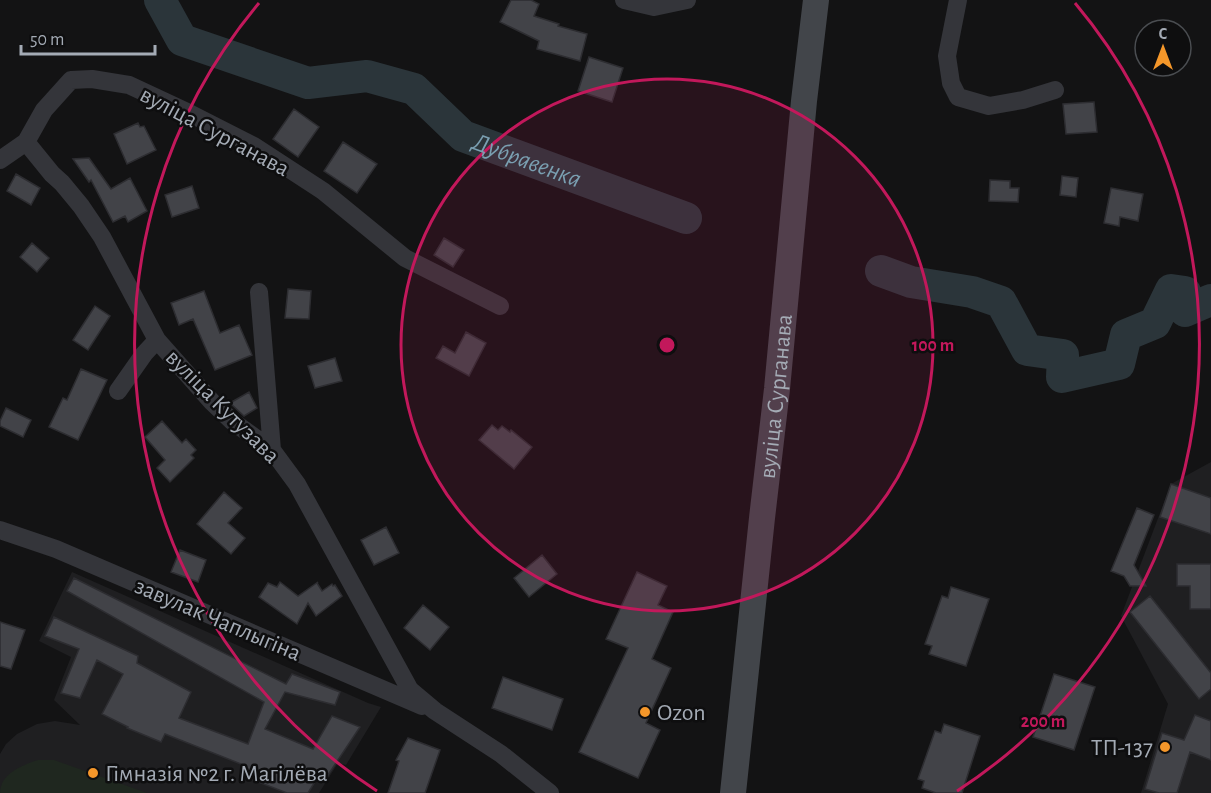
<svg xmlns="http://www.w3.org/2000/svg" width="1211" height="793" viewBox="0 0 1211 793" font-family="'Alegreya Sans',sans-serif">
	<style>
		.built { fill: #1f1f21 }
		.green { fill: #1f271f }
		.lines { fill: none; stroke-linecap: round; stroke-linejoin: round }
		.river { stroke: #2b353a; stroke-width: 32 }
		.building { fill: #424348; stroke: #2d2d31; stroke-width: 1.5 }
		.minor { stroke: #34353a; stroke-width: 18 }
		.secondary { stroke: #42454a; stroke-width: 26 }
		.ring { fill: none; stroke: #c2185b; stroke-width: 3 }
		.poi-dot { fill: #f5972a; stroke: #0e0e0f; stroke-width: 2 }
		.labels { text-anchor: middle; stroke-width: 5; stroke-linejoin: round; paint-order: stroke }
		.street-label { font-size: 24px; fill: #a4abb5; stroke: #0e0e0f }
		.poi-label { font-size: 24px; fill: #a4abb5; stroke: #0e0e0f; text-anchor: start }
		.water-label { font-size: 26px; font-style: italic; fill: #7a9fb1; stroke: #0e0e0f }
		.centre { fill: #c2185b; stroke: #0e0e0f; stroke-width: 3 }
		.ring-label { font-size: 18px; text-anchor: middle; font-weight: bold; fill: #c2185b; stroke: #0e0e0f; stroke-width: 5; stroke-linejoin: round; paint-order: stroke }
	</style>
	<rect width="100%" height="100%" fill="#131314"/>
	<path class="built" d="M 1211,462 L 1211,793 L 1141,793 L 1168,704 L 1121,616 L 1171,484 Z
		M 72,572 L 368,703 L 381,707 L 346,765 L 338,763 L 319,793 L 0,793 L 0,754 L 6,744 L 17,734 L 37,724 L 55,721 L 80,725 L 54,700 L 71,657 L 39,641 Z"/>
	<path class="green" d="M 38,760 L 54,760 L 147,793 L 0,793 C 0,774 22,765 38,760 Z"/>
	<g class="lines">
		<g class="river">
			<path id="s1" d="M 160,0 L 182,40 L 308,83 L 367,76 L 414,89 L 463,136 L 686,218"/>
			<path d="M 881,271 L 911,282 L 972,292 L 1001,302 L 1027,350 L 1063,355 L 1062,377 L 1119,364 L 1126,335 L 1155,323 L 1171,290 L 1185,292 L 1185,311 L 1211,300"/>
		</g>
	</g>
	<path class="building" d="M 511,0 L 531,0 L 539,4 L 534,16 L 559,24 L 558,26 L 587,34 L 580,61 L 537,49 L 539,41 L 500,22 Z
		M 589,57 L 623,68 L 612,102 L 578,91 Z
		M 1094,102 L 1097,132 L 1066,134 L 1063,104 Z
		M 294,109 L 319,127 L 298,157 L 273,139 Z
		M 138,123 L 140,127 L 144,126 L 156,150 L 127,164 L 114,134 Z
		M 343,142 L 377,164 L 357,193 L 324,171 Z
		M 89,158 L 111,189 L 130,178 L 147,211 L 128,222 L 125,216 L 113,222 L 91,180 L 89,182 L 73,159 Z
		M 16,174 L 40,188 L 31,205 L 7,191 Z
		M 1062,176 L 1078,178 L 1076,197 L 1060,195 Z
		M 990,180 L 1010,181 L 1010,188 L 1019,188 L 1018,202 L 989,201 Z
		M 192,186 L 199,208 L 172,217 L 165,195 Z
		M 1111,188 L 1143,194 L 1138,221 L 1120,217 L 1119,226 L 1104,223 Z
		M 444,238 L 464,250 L 453,267 L 434,255 Z
		M 32,243 L 49,258 L 37,272 L 20,257 Z
		M 288,289 L 311,291 L 309,319 L 285,318 Z
		M 204,291 L 220,333 L 239,325 L 252,355 L 215,370 L 193,319 L 179,325 L 171,303 Z
		M 95,306 L 110,316 L 88,350 L 73,340 Z
		M 466,332 L 486,343 L 469,376 L 436,358 L 443,346 L 455,353 Z
		M 335,358 L 342,381 L 315,388 L 308,366 Z
		M 81,369 L 107,380 L 78,440 L 49,427 L 63,398 L 67,400 Z
		M 249,392 L 257,408 L 244,416 L 230,403 Z
		M 6,408 L 31,420 L 23,437 L 0,426 L 0,421 Z
		M 162,421 L 182,443 L 186,439 L 196,450 L 191,455 L 194,458 L 170,482 L 157,468 L 165,460 L 145,437 Z
		M 492,425 L 498,430 L 502,426 L 510,432 L 511,430 L 532,447 L 514,469 L 479,440 Z
		M 1171,484 L 1211,498 L 1211,534 L 1160,517 Z
		M 224,492 L 242,508 L 228,523 L 245,538 L 231,554 L 197,524 Z
		M 1137,508 L 1154,515 L 1134,565 L 1146,586 L 1130,586 L 1124,576 L 1111,571 Z
		M 386,527 L 399,553 L 374,565 L 361,540 Z
		M 180,550 L 206,560 L 198,582 L 171,572 Z
		M 542,555 L 557,574 L 529,597 L 514,578 Z
		M 1177,564 L 1211,564 L 1211,609 L 1190,609 L 1190,586 L 1177,586 Z
		M 637,572 L 667,586 L 658,605 L 673,612 L 652,659 L 671,668 L 646,723 L 660,730 L 638,778 L 579,752 L 628,648 L 606,639 Z
		M 74,578 L 286,684 L 292,674 L 340,692 L 335,705 L 285,692 L 265,729 L 313,749 L 332,716 L 360,727 L 328,775 L 321,772 L 308,793 L 287,793 L 243,776 L 246,766 L 165,734 L 161,742 L 127,728 L 128,727 L 102,714 L 123,674 L 97,660 L 80,698 L 61,693 L 79,649 L 45,636 L 54,617 L 138,656 L 137,663 L 191,692 L 179,718 L 248,744 L 264,702 L 67,591 Z
		M 280,582 L 298,596 L 318,582 L 317,583 L 322,591 L 332,584 L 333,586 L 335,585 L 342,596 L 316,616 L 308,603 L 297,624 L 259,597 L 268,583 L 277,587 Z
		M 951,587 L 989,599 L 966,666 L 929,654 L 932,646 L 925,644 L 942,596 L 948,598 Z
		M 1150,596 L 1211,673 L 1211,689 L 1199,699 L 1130,612 Z
		M 423,605 L 449,627 L 430,650 L 404,628 Z
		M 0,622 L 25,630 L 11,669 L 0,666 Z
		M 1054,674 L 1095,687 L 1074,750 L 1033,737 Z
		M 503,677 L 563,699 L 552,730 L 492,708 Z
		M 1195,715 L 1211,721 L 1211,760 L 1190,752 L 1177,793 L 1159,793 L 1145,789 L 1162,733 L 1184,740 Z
		M 944,724 L 980,736 L 962,793 L 936,793 L 922,788 L 924,781 L 918,779 L 935,731 L 941,733 Z
		M 408,738 L 440,750 L 425,793 L 388,793 L 399,761 L 396,760 Z"/>
	<g class="lines">
		<path class="minor" d="M 624,0 L 654,7 L 687,0
			M 958,0 L 947,56 L 951,83 L 958,97 L 989,106 L 1023,100 L 1055,90
			M 0,160 L 26,142
			M 259,292 L 272,450
			M 500,306 L 405,258 L 323,191 L 254,146 L 189,113 L 129,85 L 92,79 L 71,80 L 44,110 L 26,142 L 52,174 L 62,183 L 81,206 L 102,237 L 157,340 L 212,402 L 232,421 L 272,450 L 297,484 L 410,690 L 435,711 L 501,754 L 550,793
			M 118,391 L 144,354 L 157,340
			M 0,530 L 56,549 L 422,706"/>
		<path class="secondary" id="s2" d="M 733,793 L 762,518 L 777,389 L 804,101 L 816,0"/>
	</g>
	<circle cx="667" cy="345" r="266" fill="#c2185b" fill-opacity=".12"/>
	<g class="ring">
		<circle cx="667" cy="345" r="266"/>
		<path d="M377 791A532 532 0 0 1 259 3M1075 3A532 532 0 0 1 957 791"/>
	</g>
	<g class="poi-dot">
		<circle cx="645" cy="712" r="6"/>
		<circle cx="1165" cy="747" r="6"/>
		<circle cx="93" cy="773" r="6"/>
	</g>
	<g class="labels">
		<g class="street-label">
			<text transform="translate(215 131) rotate(28)" y="8">вуліца Сурганава</text>
			<text dy="8" stroke="none"><textPath href="#s2" startOffset="399">вуліца Сурганава</textPath></text>
			<text transform="translate(223 406) rotate(45)" y="8">вуліца Кутузава</text>
			<text transform="translate(218 619) rotate(23)" y="8">завулак Чаплыгіна</text>
		</g>
		<g class="poi-label">
			<text x="657" y="720">Ozon</text>
			<text x="1153" y="755" text-anchor="end">ТП-137</text>
			<text x="105" y="781">Гімназія №2 г. Магілёва</text>
		</g>
		<g class="water-label">
			<text dy="9" stroke="none"><textPath href="#s1" startOffset="423">Дубравенка</textPath></text>
		</g>
	</g>
	<circle cx="667" cy="345" r="9" class="centre"/>
	<g class="ring-label">
		<text x="933" y="351">100 m</text>
		<text x="1043" y="727">200 m</text>
	</g>
	<g transform="translate(1163 48)"><circle r="28" fill="#0e0e0f" stroke="#4a4d51" stroke-width="1.5"/>
	<path d="M0-4.5L10 22L0 15L-10 22Z" fill="#f5972a"/>
	<text y="-9" font-size="16" font-weight="bold" text-anchor="middle" fill="#a4abb5">С</text>
	</g>
	<path d="M21 45v9h134v-9" fill="none" stroke="#a4abb5" stroke-width="3"/>
	<text x="30" y="45" font-size="18" fill="#a4abb5" stroke="#0e0e0f" stroke-width="4.5" paint-order="stroke">50 m</text>
</svg>
